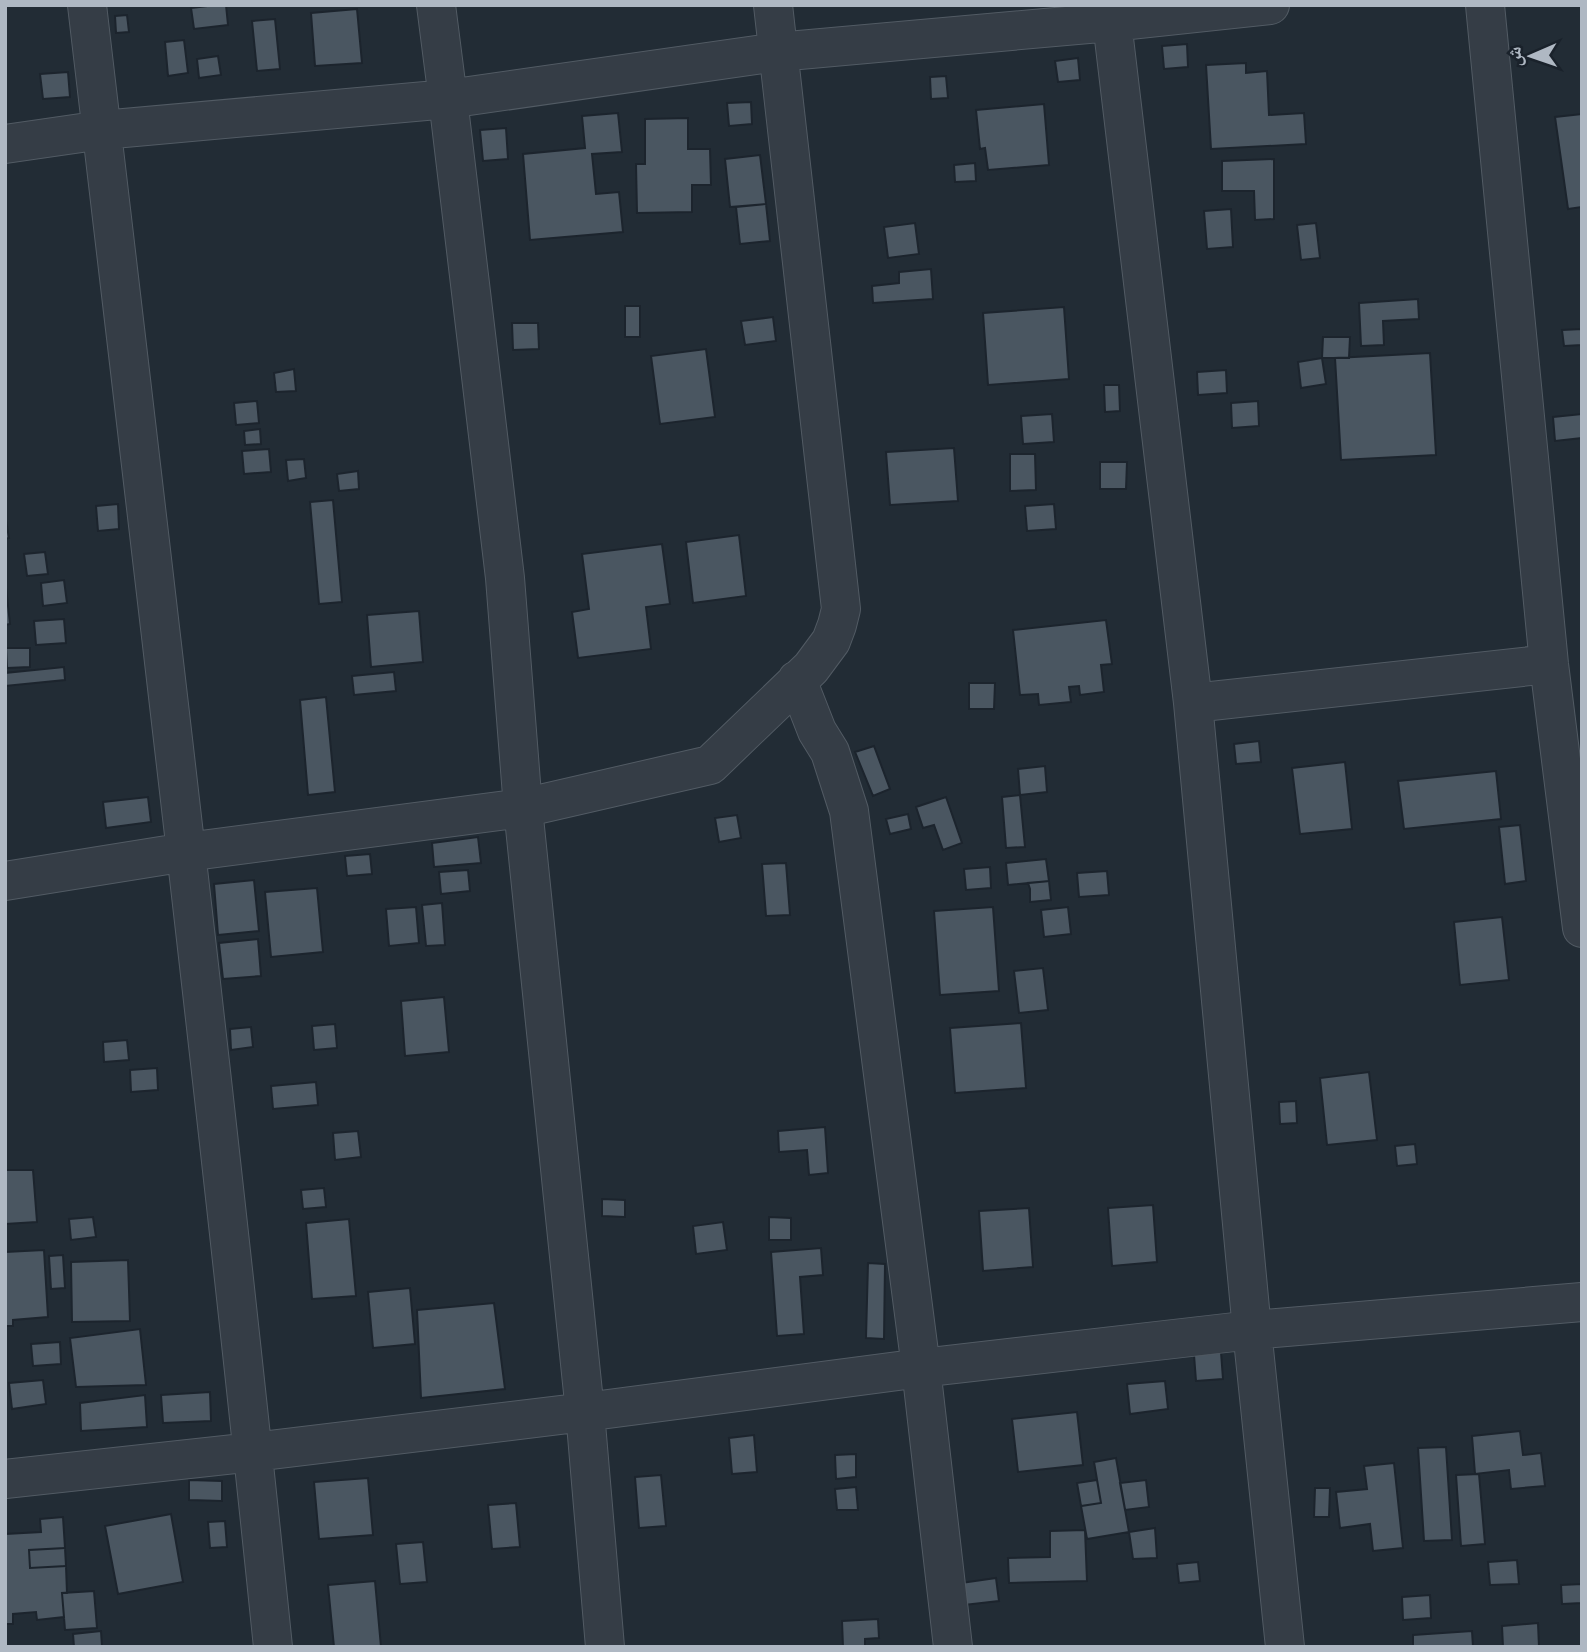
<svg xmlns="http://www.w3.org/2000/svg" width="1587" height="1652" viewBox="0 0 1587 1652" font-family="Roboto,'Noto Naskh Arabic',sans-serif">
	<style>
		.building { fill: #4a5661; stroke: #1c242d; stroke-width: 2 }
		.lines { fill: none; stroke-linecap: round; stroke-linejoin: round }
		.minor-casing { stroke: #525b64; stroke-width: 40 }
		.minor { stroke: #353d46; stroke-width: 38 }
	</style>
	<rect width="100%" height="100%" fill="#222c35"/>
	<path class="building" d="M 216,5 L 226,5 L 228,25 L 194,29 L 191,8 Z
		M 357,9 L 362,63 L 315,66 L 311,13 Z
		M 127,15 L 129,32 L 116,33 L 115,16 Z
		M 275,19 L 280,69 L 257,71 L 252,21 Z
		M 184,40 L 188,73 L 168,76 L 165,42 Z
		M 1187,44 L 1188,67 L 1164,69 L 1162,46 Z
		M 218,56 L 221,75 L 199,78 L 197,59 Z
		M 1078,58 L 1080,80 L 1058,82 L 1055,61 Z
		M 1246,63 L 1246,73 L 1267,71 L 1269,115 L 1304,113 L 1306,144 L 1211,149 L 1206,65 Z
		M 68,72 L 70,97 L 43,99 L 40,74 Z
		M 946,76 L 948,98 L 931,99 L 930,77 Z
		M 751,102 L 752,124 L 729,126 L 727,103 Z
		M 1044,104 L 1049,165 L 988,170 L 985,148 L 980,149 L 976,110 Z
		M 618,113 L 622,152 L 592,154 L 596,194 L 619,192 L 623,232 L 530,240 L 523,154 L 585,148 L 582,116 Z
		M 1582,114 L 1582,207 L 1568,209 L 1555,117 Z
		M 688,118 L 688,149 L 710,149 L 711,185 L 692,185 L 692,212 L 637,213 L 636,164 L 645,164 L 645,119 Z
		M 506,128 L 508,159 L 483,161 L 480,130 Z
		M 760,155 L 766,204 L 730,207 L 725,159 Z
		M 1274,159 L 1274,219 L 1255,220 L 1254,191 L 1222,191 L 1222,161 Z
		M 975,163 L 976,181 L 955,182 L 954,165 Z
		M 766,204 L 770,241 L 740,244 L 736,207 Z
		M 1231,209 L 1233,247 L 1207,249 L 1204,211 Z
		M 915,223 L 919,254 L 888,258 L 884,227 Z
		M 1316,223 L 1320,258 L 1301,260 L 1297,225 Z
		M 931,269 L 933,299 L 873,303 L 872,286 L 899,283 L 899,272 Z
		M 1418,299 L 1419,319 L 1383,321 L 1384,345 L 1361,346 L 1359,303 Z
		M 625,306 L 640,306 L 640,337 L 625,337 Z
		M 1064,307 L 1069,379 L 988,385 L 983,313 Z
		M 773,317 L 776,341 L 745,345 L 741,321 Z
		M 512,323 L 538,323 L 539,349 L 513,350 Z
		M 1582,329 L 1582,345 L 1564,346 L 1562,330 Z
		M 1323,337 L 1350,337 L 1349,358 L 1322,358 Z
		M 706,349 L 715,417 L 660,424 L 651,356 Z
		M 1430,353 L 1436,455 L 1341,460 L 1335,358 Z
		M 1322,358 L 1326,384 L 1301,388 L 1298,362 Z
		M 294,369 L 296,391 L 276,392 L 274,373 Z
		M 1226,370 L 1227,393 L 1198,395 L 1197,372 Z
		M 1104,385 L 1119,385 L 1120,411 L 1105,412 Z
		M 257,401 L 259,423 L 236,425 L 234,403 Z
		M 1258,401 L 1259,426 L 1232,428 L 1231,403 Z
		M 1052,414 L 1054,442 L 1023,444 L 1021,416 Z
		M 1582,414 L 1582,438 L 1555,441 L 1553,417 Z
		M 260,429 L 261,444 L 245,445 L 244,431 Z
		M 954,448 L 958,501 L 890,505 L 886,452 Z
		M 269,449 L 271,472 L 244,474 L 242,451 Z
		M 1010,454 L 1035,454 L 1036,490 L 1010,491 Z
		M 304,459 L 306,478 L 288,481 L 286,460 Z
		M 1100,462 L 1127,462 L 1126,489 L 1100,489 Z
		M 358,471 L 359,489 L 339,491 L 337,474 Z
		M 333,500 L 342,602 L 319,604 L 310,502 Z
		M 118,504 L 119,529 L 98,531 L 96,506 Z
		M 1054,504 L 1056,529 L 1027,531 L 1025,506 Z
		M 5,515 L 9,538 L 5,539 Z
		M 739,535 L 746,596 L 693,603 L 686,542 Z
		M 662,544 L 670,604 L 646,607 L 651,649 L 578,658 L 572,612 L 589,609 L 582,554 Z
		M 45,552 L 48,574 L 27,576 L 24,554 Z
		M 5,579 L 10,624 L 5,625 Z
		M 64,580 L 67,603 L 43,606 L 41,583 Z
		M 419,611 L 423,662 L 371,667 L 367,615 Z
		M 64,619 L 66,643 L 36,645 L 34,621 Z
		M 1106,620 L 1112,664 L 1101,665 L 1104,692 L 1080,695 L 1079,686 L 1069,687 L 1071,702 L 1039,705 L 1038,694 L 1020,695 L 1013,630 Z
		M 6,648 L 30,648 L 30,667 L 7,668 Z
		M 64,667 L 65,680 L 5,686 L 5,673 Z
		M 394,672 L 396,691 L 354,695 L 352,676 Z
		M 969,683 L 995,683 L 994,709 L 969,709 Z
		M 326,697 L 335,792 L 308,795 L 300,700 Z
		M 1259,741 L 1261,762 L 1236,764 L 1234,744 Z
		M 874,746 L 890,789 L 873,796 L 855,752 Z
		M 1345,762 L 1352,829 L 1300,834 L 1292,768 Z
		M 1045,766 L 1047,792 L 1020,795 L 1018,769 Z
		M 1496,771 L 1501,819 L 1404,829 L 1398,781 Z
		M 1020,795 L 1025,847 L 1006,848 L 1002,797 Z
		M 148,797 L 151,822 L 106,828 L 103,802 Z
		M 946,797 L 962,843 L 943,850 L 934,825 L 923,828 L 916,807 Z
		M 908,814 L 911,829 L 890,834 L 886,819 Z
		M 737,815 L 741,838 L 719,842 L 715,818 Z
		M 1520,825 L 1526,881 L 1505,884 L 1499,827 Z
		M 478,837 L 481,863 L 434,867 L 432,843 Z
		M 370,854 L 372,874 L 347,876 L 345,856 Z
		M 1046,859 L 1049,881 L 1008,885 L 1006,863 Z
		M 786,863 L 790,915 L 766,916 L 762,864 Z
		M 990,867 L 991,888 L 966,890 L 964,869 Z
		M 468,870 L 470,891 L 441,894 L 439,872 Z
		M 1107,871 L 1109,895 L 1079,897 L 1077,873 Z
		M 254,880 L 259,931 L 218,935 L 214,884 Z
		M 1049,881 L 1051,900 L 1030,902 L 1030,889 L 1028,883 Z
		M 317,888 L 323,952 L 271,957 L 265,892 Z
		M 442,903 L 445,945 L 426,946 L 422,905 Z
		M 416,907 L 419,943 L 389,946 L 386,909 Z
		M 993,907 L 999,991 L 940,995 L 934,911 Z
		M 1068,907 L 1071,934 L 1044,937 L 1041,910 Z
		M 1502,917 L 1509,980 L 1460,985 L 1454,922 Z
		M 258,939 L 261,976 L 223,979 L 219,943 Z
		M 1043,968 L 1048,1010 L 1019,1013 L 1014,971 Z
		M 444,997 L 449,1052 L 405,1056 L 401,1001 Z
		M 1021,1023 L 1026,1088 L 955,1093 L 950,1028 Z
		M 335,1024 L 337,1048 L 314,1050 L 312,1026 Z
		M 251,1027 L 253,1047 L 231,1050 L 230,1029 Z
		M 127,1040 L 129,1060 L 104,1062 L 103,1042 Z
		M 157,1068 L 158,1090 L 131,1092 L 130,1070 Z
		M 1369,1072 L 1377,1140 L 1327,1145 L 1320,1078 Z
		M 316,1082 L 318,1105 L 273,1109 L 271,1086 Z
		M 1296,1101 L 1297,1123 L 1280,1124 L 1279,1102 Z
		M 825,1127 L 828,1173 L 809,1175 L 807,1150 L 779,1152 L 778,1131 Z
		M 358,1131 L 361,1157 L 335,1160 L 333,1133 Z
		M 1415,1144 L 1417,1164 L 1397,1166 L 1395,1146 Z
		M 5,1170 L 33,1170 L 37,1222 L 5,1224 Z
		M 324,1188 L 326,1207 L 303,1209 L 301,1190 Z
		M 602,1199 L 625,1200 L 625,1217 L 602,1216 Z
		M 1153,1205 L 1157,1262 L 1112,1266 L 1108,1208 Z
		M 1029,1208 L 1033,1267 L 983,1271 L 979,1211 Z
		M 93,1217 L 96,1237 L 71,1240 L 69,1219 Z
		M 769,1217 L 791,1218 L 791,1240 L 769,1240 Z
		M 349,1219 L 356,1296 L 312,1299 L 306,1223 Z
		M 723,1222 L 727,1250 L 696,1254 L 693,1226 Z
		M 821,1248 L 823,1275 L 800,1277 L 804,1334 L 777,1336 L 771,1252 Z
		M 44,1250 L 48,1317 L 13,1320 L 13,1326 L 5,1326 L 5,1252 Z
		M 63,1255 L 65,1288 L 51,1289 L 49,1256 Z
		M 128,1260 L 130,1321 L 72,1322 L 71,1262 Z
		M 868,1263 L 885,1264 L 884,1339 L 866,1338 Z
		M 410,1288 L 415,1344 L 373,1348 L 368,1292 Z
		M 494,1303 L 505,1389 L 421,1398 L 417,1310 Z
		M 140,1329 L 146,1385 L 76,1387 L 70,1338 Z
		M 60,1342 L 61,1364 L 33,1366 L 31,1344 Z
		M 1221,1352 L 1223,1379 L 1196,1381 L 1194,1355 Z
		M 43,1380 L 46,1404 L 12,1409 L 9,1383 Z
		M 1165,1381 L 1168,1409 L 1130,1414 L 1127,1384 Z
		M 210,1392 L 211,1421 L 163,1423 L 161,1395 Z
		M 145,1395 L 147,1427 L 81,1431 L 80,1403 Z
		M 1077,1412 L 1083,1465 L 1018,1472 L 1012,1419 Z
		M 1520,1431 L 1523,1455 L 1541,1453 L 1545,1486 L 1511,1489 L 1509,1470 L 1475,1474 L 1472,1436 Z
		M 754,1435 L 757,1472 L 732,1474 L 729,1438 Z
		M 1446,1447 L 1452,1540 L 1424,1541 L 1418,1448 Z
		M 856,1454 L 856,1477 L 836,1479 L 835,1455 Z
		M 1116,1458 L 1129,1532 L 1087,1539 L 1081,1506 L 1101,1503 L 1094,1462 Z
		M 1394,1463 L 1403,1548 L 1373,1551 L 1370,1524 L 1340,1528 L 1336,1492 L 1367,1489 L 1364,1466 Z
		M 1479,1474 L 1485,1544 L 1461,1546 L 1456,1475 Z
		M 661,1475 L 666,1526 L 639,1528 L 635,1477 Z
		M 368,1478 L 373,1535 L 319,1539 L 314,1482 Z
		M 189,1480 L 222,1481 L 222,1501 L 189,1500 Z
		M 1097,1480 L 1101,1503 L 1081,1506 L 1077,1483 Z
		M 1146,1480 L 1149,1507 L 1125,1510 L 1120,1483 Z
		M 856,1487 L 858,1510 L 837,1510 L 835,1489 Z
		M 1315,1488 L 1330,1488 L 1329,1517 L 1314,1517 Z
		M 516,1503 L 520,1547 L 492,1549 L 488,1505 Z
		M 171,1514 L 183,1582 L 118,1594 L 105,1526 Z
		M 63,1517 L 65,1548 L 29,1550 L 30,1568 L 66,1566 L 67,1593 L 62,1593 L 64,1617 L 37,1620 L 36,1612 L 13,1614 L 13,1624 L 5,1624 L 5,1534 L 41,1532 L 40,1519 Z
		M 225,1521 L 227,1547 L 210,1548 L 208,1522 Z
		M 1155,1528 L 1157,1558 L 1133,1559 L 1129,1532 Z
		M 1085,1530 L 1087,1581 L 1009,1583 L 1008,1558 L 1050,1557 L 1050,1531 Z
		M 423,1542 L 427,1582 L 400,1584 L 396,1544 Z
		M 65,1548 L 66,1566 L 30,1568 L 29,1550 Z
		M 1517,1560 L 1519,1584 L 1490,1585 L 1488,1562 Z
		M 1198,1562 L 1200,1581 L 1179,1583 L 1177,1564 Z
		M 996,1578 L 999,1601 L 964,1605 L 961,1583 Z
		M 375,1581 L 381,1647 L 334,1647 L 328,1585 Z
		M 1582,1584 L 1582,1603 L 1562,1604 L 1561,1585 Z
		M 94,1591 L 97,1628 L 65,1630 L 62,1593 Z
		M 1430,1595 L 1431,1618 L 1403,1620 L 1402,1597 Z
		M 878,1619 L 879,1638 L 865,1639 L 865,1647 L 843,1647 L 842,1621 Z
		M 1538,1623 L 1539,1647 L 1503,1647 L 1502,1626 Z
		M 101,1631 L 102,1647 L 74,1647 L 73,1634 Z
		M 1472,1631 L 1473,1647 L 1413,1647 L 1413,1635 Z"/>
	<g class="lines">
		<g class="minor-casing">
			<path id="minor" d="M 87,5 C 151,552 217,1099 273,1647
				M 436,5 L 448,99 L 505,578 L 523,808 L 585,1412 L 605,1647
				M 1110,5 L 1193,703 L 1252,1330 L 1285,1647
				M 1485,5 L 1549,664 L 1582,928
				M 5,144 L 102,130 L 448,99 L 777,52 L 1111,22 L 1270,5
				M 797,680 L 817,731 L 830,752 L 849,811 L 921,1368 L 953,1647
				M 1193,703 L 1549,664
				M 5,881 L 186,852 L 523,808 L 710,765 L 811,668 L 831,641 L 837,625 L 841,609 L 773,5
				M 5,1479 L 253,1452 L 585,1412 L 921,1368 L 1252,1330 L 1582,1302"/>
		</g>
		<use href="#minor" class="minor"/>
	</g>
	<rect width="1587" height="1652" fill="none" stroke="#afb8c3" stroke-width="14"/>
	<g transform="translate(1531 56) rotate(268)" stroke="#1a222b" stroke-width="5" paint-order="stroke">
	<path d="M0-5L12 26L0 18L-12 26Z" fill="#afb8c3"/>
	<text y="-10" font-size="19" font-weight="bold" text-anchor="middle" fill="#afb8c3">ش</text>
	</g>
</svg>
